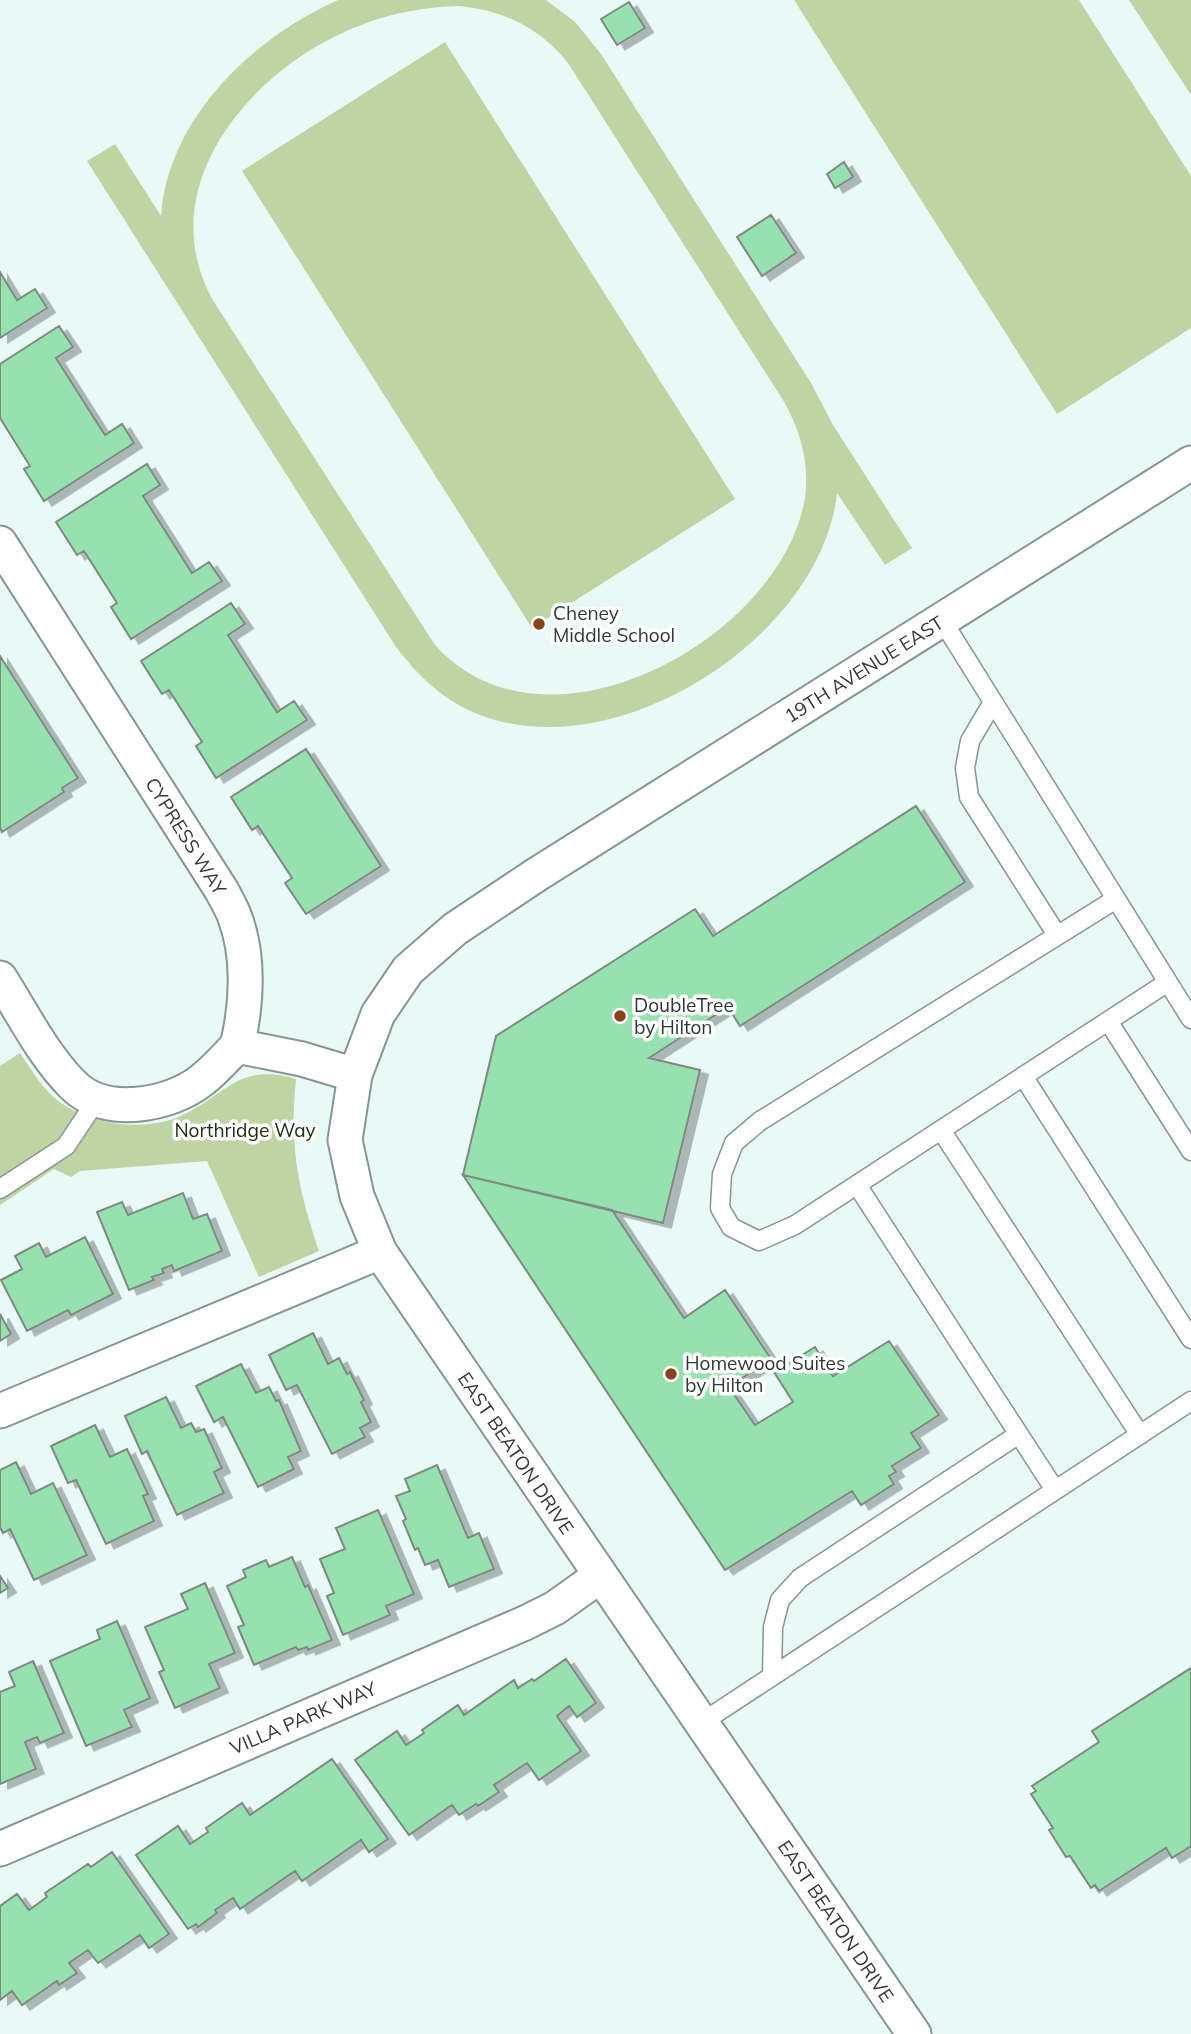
<svg xmlns="http://www.w3.org/2000/svg" width="1191" height="2034" viewBox="0 0 1191 2034" font-family="Mulish,sans-serif">
	<style>
		.green { fill: #bed4a3; fill-rule: evenodd }
		.building { fill: #96e2af; stroke: #7e8981; stroke-width: 2; filter: url(#shadow) }
		.lines { fill: none; stroke-linecap: round; stroke-linejoin: round }
		.service-casing { stroke: #869692; stroke-width: 21 }
		.minor-casing { stroke: #869692; stroke-width: 37 }
		.service { stroke: #fff; stroke-width: 18 }
		.minor { stroke: #fff; stroke-width: 33 }
		.poi-dot { fill: #88421c; stroke: #fff; stroke-width: 2.5 }
		.labels { text-anchor: middle; stroke-width: 7; stroke-linejoin: round; paint-order: stroke }
		.poi-label { font-size: 19px; fill: #313736; stroke: #fff; text-anchor: start }
		.street-label { font-size: 19px; fill: #313736; stroke: #fff }
		.park-label { font-size: 19px; fill: #222e0f; stroke: #fff }
	</style>
	<defs>
		<filter id="shadow"><feDropShadow dx="8" dy="4.5" stdDeviation="0" flood-color="#0004"/></filter>
	</defs>
	<rect width="100%" height="100%" fill="#e9f9f6"/>
	<path class="green" d="M 338,0 L 546,0 L 575,22 L 601,54 L 811,383 L 833,425 L 912,548 L 885,565 L 837,493 C 822,633 628,761 492,719 C 451,707 422,681 396,647 L 87,161 L 115,144 L 161,216 C 168,118 253,38 338,0 ZM 459,6 C 503,10 540,28 568,63 L 783,400 C 801,431 811,467 804,503 C 776,642 544,767 435,645 L 214,302 C 147,185 256,63 364,24 C 395,12 426,7 459,6 Z
		M 794,0 L 1079,0 L 1191,176 L 1191,328 L 1057,414 Z
		M 1129,0 L 1191,0 L 1191,95 Z
		M 445,42 L 735,499 L 532,628 L 242,171 Z
		M 20,1053 C 32,1070 43,1091 61,1103 C 97,1127 151,1133 189,1112 C 231,1088 242,1064 296,1079 C 289,1145 298,1189 319,1251 L 259,1277 L 207,1161 L 80,1171 L 71,1177 L 54,1169 L 0,1205 L 0,1066 Z"/>
	<path class="building" d="M 629,2 L 645,28 L 617,45 L 601,19 Z
		M 844,162 L 853,177 L 835,188 L 827,174 Z
		M 771,215 L 796,253 L 762,276 L 737,237 Z
		M 0,272 L 17,300 L 35,289 L 47,308 L 0,338 Z
		M 59,326 L 73,347 L 56,358 L 105,435 L 122,424 L 134,443 L 44,501 L 24,469 L 30,466 L 0,418 L 0,364 Z
		M 147,464 L 160,485 L 143,496 L 192,573 L 209,562 L 222,581 L 131,639 L 111,607 L 117,603 L 84,551 L 77,555 L 56,522 Z
		M 231,603 L 245,624 L 228,635 L 277,712 L 294,701 L 307,720 L 216,778 L 196,746 L 202,742 L 169,690 L 162,694 L 141,661 Z
		M 0,656 L 78,778 L 62,788 L 64,792 L 2,832 L 0,828 Z
		M 306,749 L 381,866 L 306,914 L 285,883 L 292,878 L 258,826 L 252,830 L 231,797 Z
		M 916,806 L 965,882 L 740,1026 L 728,1007 L 649,1058 L 700,1070 L 663,1223 L 463,1175 L 496,1036 L 695,909 L 713,936 Z
		M 463,1175 L 612,1210 L 684,1318 L 725,1290 L 771,1359 L 729,1387 L 755,1425 L 793,1402 L 774,1372 L 815,1347 L 833,1376 L 889,1341 L 939,1415 L 911,1433 L 921,1448 L 892,1466 L 896,1472 L 889,1476 L 894,1484 L 861,1505 L 852,1491 L 725,1570 Z
		M 183,1193 L 193,1219 L 207,1214 L 222,1251 L 174,1271 L 172,1265 L 162,1269 L 164,1273 L 152,1277 L 154,1280 L 129,1290 L 97,1212 L 122,1202 L 128,1215 Z
		M 85,1237 L 113,1294 L 71,1315 L 68,1310 L 27,1331 L 1,1280 L 22,1269 L 15,1256 L 39,1243 L 46,1257 Z
		M 0,1314 L 11,1334 L 0,1341 Z
		M 313,1333 L 328,1364 L 339,1358 L 347,1374 L 350,1372 L 364,1400 L 361,1402 L 371,1422 L 360,1428 L 365,1437 L 332,1454 L 297,1385 L 286,1390 L 269,1355 Z
		M 241,1364 L 256,1393 L 269,1387 L 276,1401 L 279,1400 L 301,1451 L 288,1457 L 294,1469 L 258,1487 L 223,1417 L 214,1422 L 196,1386 Z
		M 166,1397 L 181,1428 L 191,1423 L 196,1432 L 204,1429 L 222,1468 L 214,1472 L 224,1493 L 177,1515 L 147,1451 L 142,1454 L 125,1416 Z
		M 95,1425 L 110,1457 L 127,1449 L 148,1494 L 143,1496 L 154,1521 L 106,1544 L 76,1480 L 68,1483 L 51,1446 Z
		M 16,1462 L 31,1494 L 53,1483 L 87,1555 L 34,1580 L 10,1529 L 3,1533 L 0,1527 L 0,1470 Z
		M 437,1465 L 468,1538 L 479,1533 L 494,1569 L 449,1587 L 438,1560 L 425,1565 L 418,1548 L 415,1550 L 403,1521 L 406,1519 L 396,1496 L 410,1491 L 405,1479 Z
		M 378,1510 L 414,1594 L 386,1606 L 390,1615 L 343,1635 L 327,1596 L 334,1593 L 320,1559 L 345,1549 L 336,1528 Z
		M 292,1557 L 305,1587 L 308,1585 L 332,1640 L 308,1650 L 307,1647 L 298,1650 L 296,1647 L 254,1665 L 238,1627 L 244,1625 L 227,1586 L 246,1577 L 243,1570 L 266,1560 L 269,1567 Z
		M 0,1576 L 8,1588 L 0,1593 Z
		M 205,1583 L 235,1653 L 209,1664 L 220,1688 L 175,1708 L 159,1672 L 164,1670 L 145,1627 L 188,1609 L 181,1594 Z
		M 117,1621 L 150,1698 L 124,1710 L 132,1727 L 86,1746 L 50,1661 L 100,1639 L 97,1630 Z
		M 566,1659 L 596,1703 L 577,1717 L 569,1706 L 557,1716 L 581,1751 L 539,1780 L 527,1763 L 494,1785 L 499,1792 L 478,1806 L 476,1804 L 459,1815 L 452,1805 L 409,1835 L 355,1760 L 397,1731 L 406,1745 L 424,1733 L 422,1730 L 458,1705 L 464,1715 L 514,1680 L 518,1688 L 532,1679 L 534,1681 Z
		M 33,1661 L 64,1733 L 40,1743 L 37,1737 L 25,1742 L 36,1769 L 0,1784 L 0,1692 L 15,1686 L 9,1672 Z
		M 1191,1668 L 1191,1846 L 1172,1858 L 1166,1848 L 1099,1891 L 1095,1885 L 1091,1888 L 1070,1856 L 1066,1857 L 1049,1830 L 1053,1828 L 1031,1794 L 1036,1791 L 1032,1786 L 1099,1742 L 1092,1731 Z
		M 332,1759 L 388,1839 L 369,1852 L 361,1840 L 302,1881 L 295,1871 L 240,1909 L 233,1898 L 215,1910 L 217,1913 L 198,1927 L 196,1924 L 188,1929 L 136,1855 L 178,1826 L 190,1844 L 208,1832 L 206,1828 L 242,1803 L 250,1815 Z
		M 112,1852 L 169,1934 L 149,1948 L 140,1935 L 98,1963 L 88,1950 L 69,1963 L 77,1973 L 59,1985 L 57,1981 L 22,2005 L 12,1991 L 0,2000 L 0,1906 L 17,1894 L 29,1910 L 47,1897 L 45,1893 L 88,1864 L 91,1867 Z"/>
	<g class="lines">
		<g class="service-casing">
			<path id="service" d="M 942,620 L 1191,1019
				M 993,702 L 970,741 L 965,768 L 969,797 L 1057,935
				M 1116,899 L 760,1121 L 734,1143 L 722,1174 L 720,1208 L 731,1227 L 759,1241 L 795,1225 L 1168,982
				M 1108,1021 L 1191,1151
				M 1023,1076 L 1191,1339
				M 941,1130 L 1140,1435
				M 857,1185 L 1055,1490
				M 0,1189 L 66,1146 L 96,1101
				M 772,1676 L 773,1627 L 780,1600 L 800,1578 L 1019,1434
				M 701,1723 L 1191,1401"/>
		</g>
		<g class="minor-casing">
			<path id="minor" d="M 0,543 L 222,891 C 226,899 231,907 234,915 C 250,955 247,1006 237,1046 L 302,1059 L 355,1075
				M 0,978 C 23,1014 43,1055 73,1085 C 104,1117 170,1106 202,1080 C 215,1070 226,1057 237,1046
				M 0,1411 L 380,1252
				M 0,1849 L 525,1623 L 555,1608 L 600,1576
				M 914,2034 L 380,1252 L 357,1196 L 345,1140 L 355,1075 L 378,1014 L 408,970 L 455,929 L 536,875 L 1191,463"/>
		</g>
		<use href="#service" class="service"/>
		<use href="#minor" class="minor"/>
	</g>
	<g class="poi-dot">
		<circle cx="539" cy="624" r="7"/>
		<circle cx="620" cy="1016" r="7"/>
		<circle cx="671" cy="1374" r="7"/>
	</g>
	<g class="labels">
		<g class="poi-label">
			<text x="553" y="620">Cheney<tspan x="553" dy="22">Middle School</tspan></text>
			<text x="634" y="1012">DoubleTree<tspan x="634" dy="22">by Hilton</tspan></text>
			<text x="685" y="1370">Homewood Suites<tspan x="685" dy="22">by Hilton</tspan></text>
		</g>
		<g class="street-label">
			<text transform="translate(864 669) rotate(-32)" y="7">19TH AVENUE EAST</text>
			<text transform="translate(186 836) rotate(58)" y="7">CYPRESS WAY</text>
			<text transform="translate(516 1453) rotate(56)" y="7">EAST BEATON DRIVE</text>
			<text transform="translate(303 1718) rotate(-23)" y="7">VILLA PARK WAY</text>
			<text transform="translate(836 1921) rotate(56)" y="7">EAST BEATON DRIVE</text>
		</g>
		<g class="park-label">
			<text x="245" y="1137">Northridge Way</text>
		</g>
	</g>
</svg>
